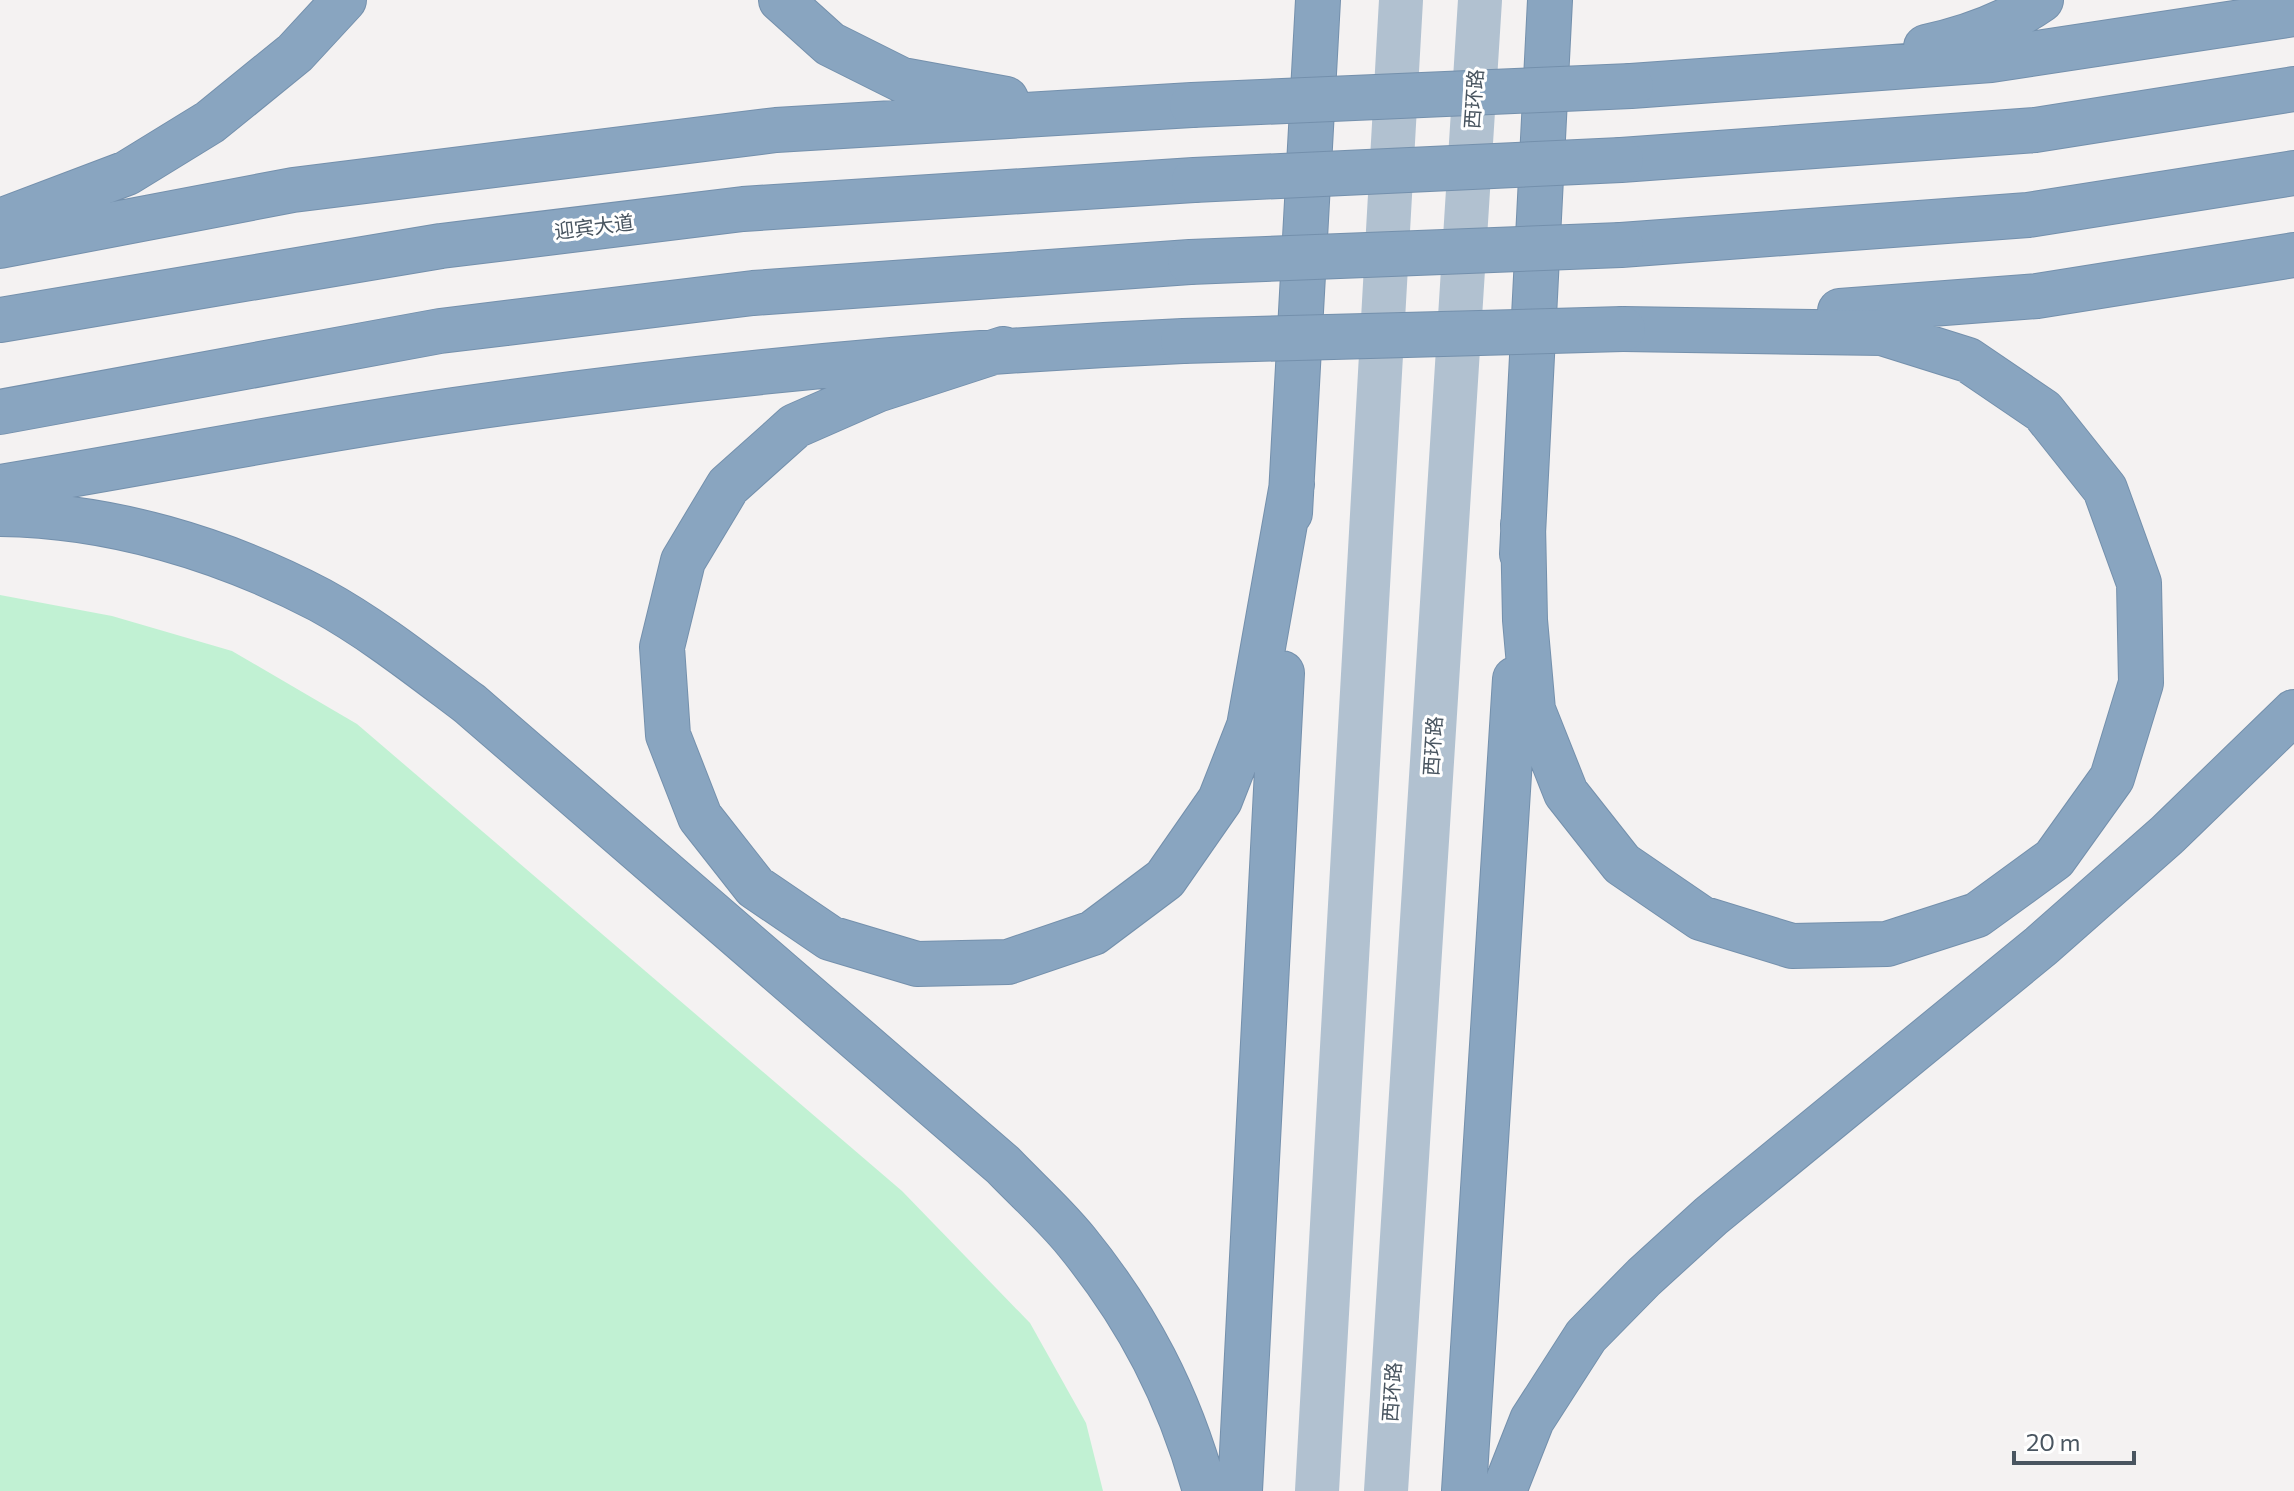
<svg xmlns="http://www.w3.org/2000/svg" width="2294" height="1491" viewBox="0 0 2294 1491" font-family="Commissioner,'Noto Sans SC',sans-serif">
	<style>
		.green { fill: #c1f1d3 }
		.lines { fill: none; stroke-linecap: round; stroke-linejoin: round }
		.highway-casing { stroke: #7490ac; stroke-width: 46 }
		.primary { stroke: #b1c1d0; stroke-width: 44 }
		.highway { stroke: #89a5c0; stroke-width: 44 }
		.highway-bridge-casing { stroke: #7490ac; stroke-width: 46; stroke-linecap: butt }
		.highway-bridge { stroke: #89a5c0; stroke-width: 44 }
		.labels { text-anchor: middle; stroke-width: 6; stroke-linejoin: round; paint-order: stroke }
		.street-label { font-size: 20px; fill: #495560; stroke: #fff }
	</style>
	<rect width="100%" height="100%" fill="#f4f2f2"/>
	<path class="green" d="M 0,595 L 112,616 L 232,651 L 357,724 L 902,1191 L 1030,1323 L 1086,1423 L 1103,1491 L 0,1491 Z"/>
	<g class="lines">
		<g class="highway-casing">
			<path id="highway" d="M 781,0 L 830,44 L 902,80 L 1006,99
				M 1926,47 C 1967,38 2007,24 2041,0
				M 1631,86 L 1991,60 L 2294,14
				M 1621,160 L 2035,130 L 2294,89
				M 0,221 L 127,173 L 210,122 L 295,53 L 344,0
				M 1621,245 L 2028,215 L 2294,173
				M 0,246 L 293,190 L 776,130 L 1192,105
				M 1840,311 L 2037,296 L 2294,255
				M 0,320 L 441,246 L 743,209 L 1194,180
				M 1003,349 L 877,390 L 795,426 L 728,486 L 683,561 L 662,647 L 668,735 L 700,817 L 755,887 L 830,938 L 917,964 L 1008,962 L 1093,933 L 1165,879 L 1220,800 L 1249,726 L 1292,484
				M 0,412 L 440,331 L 753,293 L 1190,262
				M 0,487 C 151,462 302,432 454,410 C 696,375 940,352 1183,341
				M 1290,513 L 1318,0
				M 0,514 C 110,515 223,549 320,600 C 373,629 422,668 470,704 L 1003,1165 C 1027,1190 1054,1214 1076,1241 C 1138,1317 1179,1396 1205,1491
				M 1523,524 L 1525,620 L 1533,710 L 1566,793 L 1622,864 L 1701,918 L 1792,946 L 1887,944 L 1977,915 L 2054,859 L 2112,778 L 2141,683 L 2139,583 L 2105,489 L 2043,411 L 1968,360 L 1882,333 L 1623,329
				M 1522,554 L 1550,0
				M 1240,1491 L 1282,673
				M 1464,1491 L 1515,679
				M 1504,1491 L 1532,1420 L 1586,1336 L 1644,1277 L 1711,1216 L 2041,946 L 2167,835 L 2294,712"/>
		</g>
		<path class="primary" d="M 1317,1491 L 1401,0
			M 1386,1491 L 1480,0"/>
		<use href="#highway" class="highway"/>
		<g class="highway-bridge-casing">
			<path id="highway-bridge" d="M 1192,105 L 1631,86
				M 1194,180 L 1621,160
				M 1190,262 L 1621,245
				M 1183,341 L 1623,329"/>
		</g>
		<use href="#highway-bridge" class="highway-bridge"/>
	</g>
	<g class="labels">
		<g class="street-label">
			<text transform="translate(1474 99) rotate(-86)" y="7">西环路</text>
			<text transform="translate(594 227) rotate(-7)" y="7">迎宾大道</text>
			<text transform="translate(1433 746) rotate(-86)" y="7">西环路</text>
			<text transform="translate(1392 1392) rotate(-86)" y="7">西环路</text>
		</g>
	</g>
	<path d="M2014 1451v12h120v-12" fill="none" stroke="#495560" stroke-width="4"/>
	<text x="2026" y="1451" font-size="24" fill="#495560" stroke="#ffffff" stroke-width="6" paint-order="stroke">20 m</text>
</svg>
